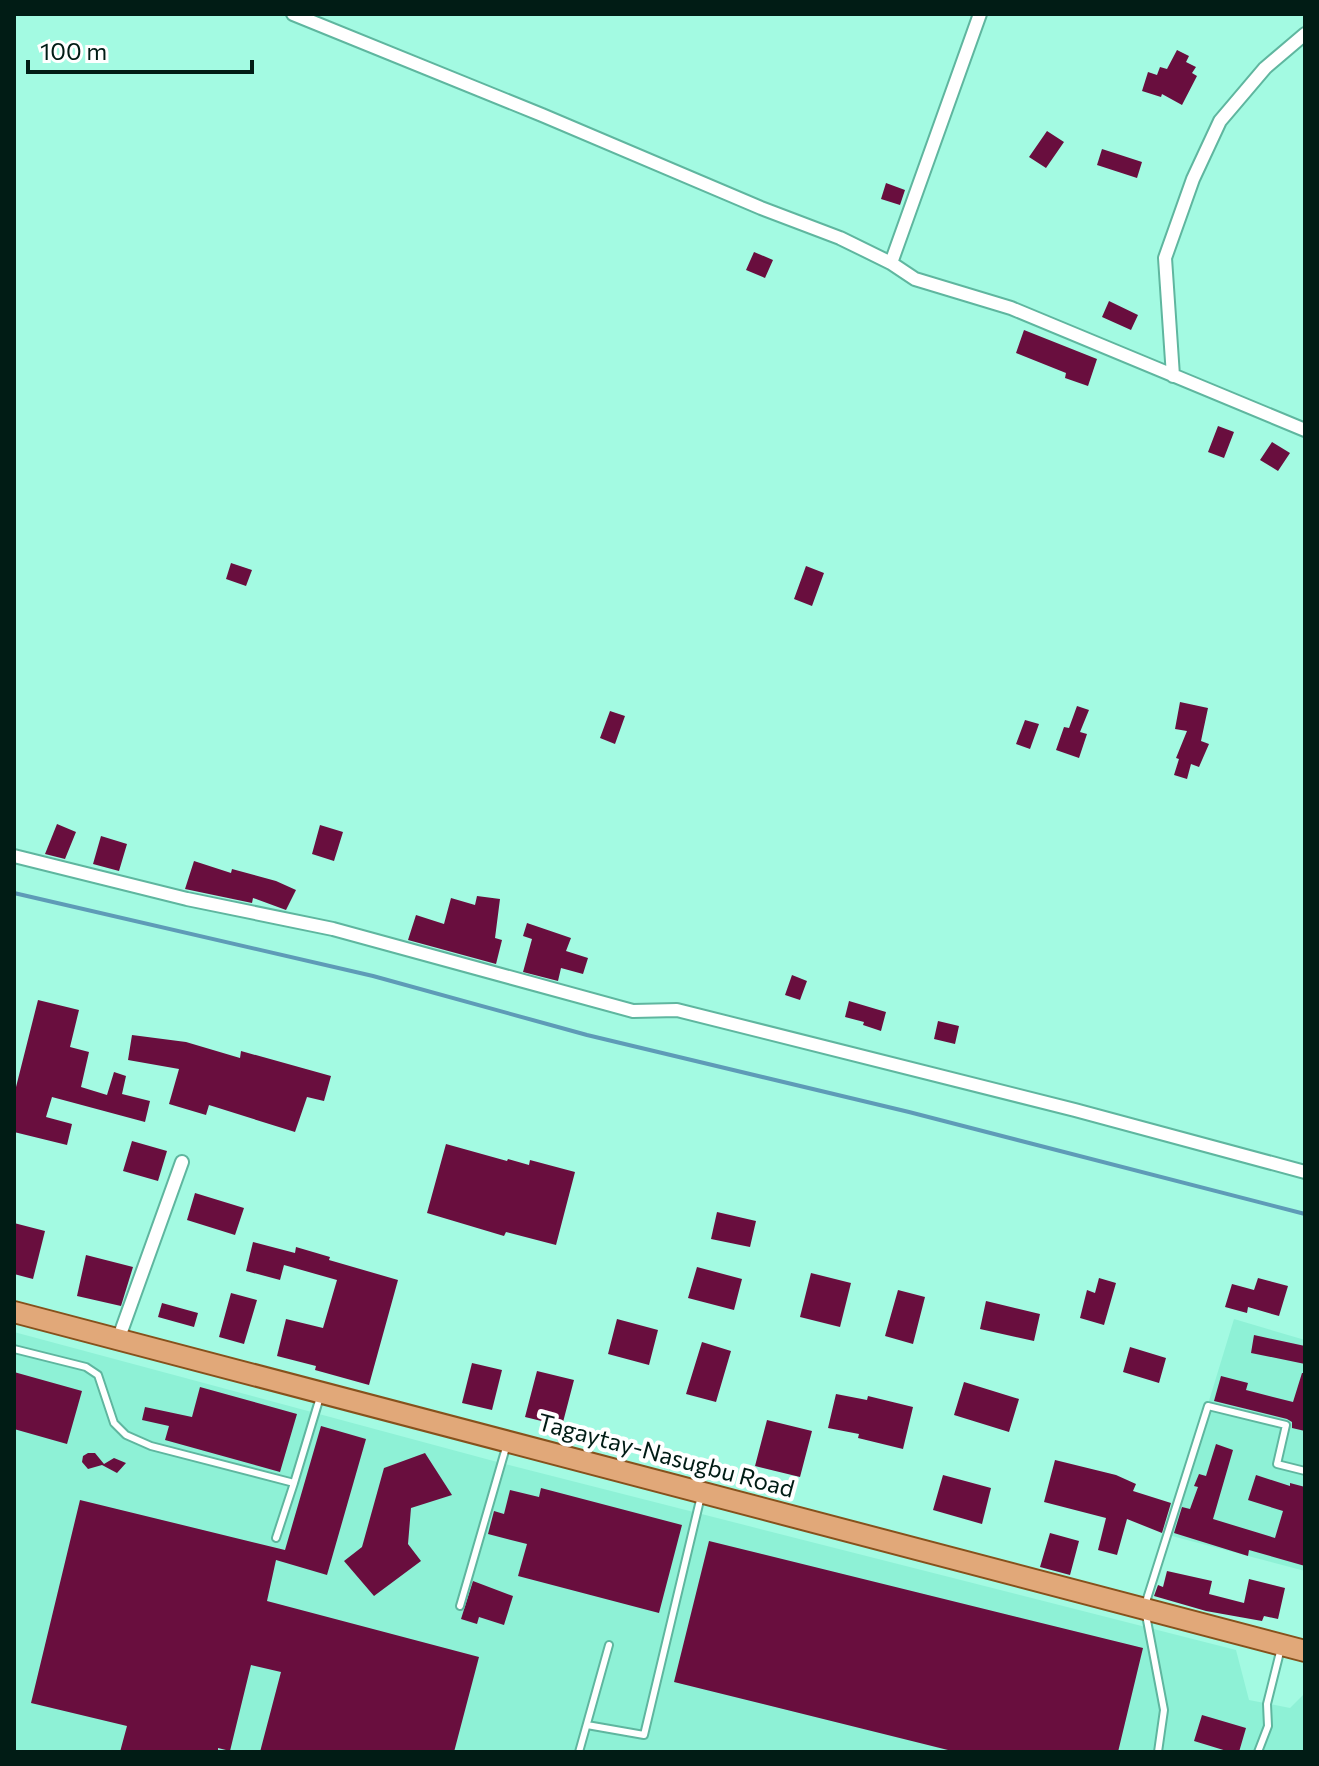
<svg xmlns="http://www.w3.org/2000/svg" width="1319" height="1766" viewBox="0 0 1319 1766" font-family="Commissioner,sans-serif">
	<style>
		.built { fill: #8ef1d6 }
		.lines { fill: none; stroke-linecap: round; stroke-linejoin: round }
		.stream { stroke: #5e9bb7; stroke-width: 4 }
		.building { fill: #690e3e }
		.lane-casing { stroke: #5fb69f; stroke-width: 10 }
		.street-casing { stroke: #5fb69f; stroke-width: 16 }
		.primary-casing { stroke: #86511c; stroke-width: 24 }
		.lane { stroke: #fff; stroke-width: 6 }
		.street { stroke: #fff; stroke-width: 12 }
		.primary { stroke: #e1a879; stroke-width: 20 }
		.labels { text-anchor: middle; stroke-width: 8; stroke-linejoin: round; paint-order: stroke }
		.street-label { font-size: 24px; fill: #011c15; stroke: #fff }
	</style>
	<rect width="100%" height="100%" fill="#a3fae2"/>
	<path class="built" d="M 1234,1319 L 1305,1340 L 1305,1571 L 1168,1535 Z
		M 14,1332 L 501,1463 L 1236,1650 L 1249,1700 L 1290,1708 L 1305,1693 L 1305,1752 L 14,1752 Z"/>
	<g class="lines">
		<path class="stream" d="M 14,893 L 373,976 L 587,1035 L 909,1112 L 1305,1214"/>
	</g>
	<path class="building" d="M 1177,50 L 1189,56 L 1186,62 L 1196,67 L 1192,73 L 1197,76 L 1182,105 L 1162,94 L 1161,97 L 1142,91 L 1148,72 L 1157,75 L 1160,67 L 1167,69 Z
		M 1047,131 L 1064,142 L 1046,168 L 1029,157 Z
		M 1102,149 L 1142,162 L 1137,178 L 1097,165 Z
		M 886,183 L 905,190 L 900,205 L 881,199 Z
		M 754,252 L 773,260 L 765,278 L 746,270 Z
		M 1109,301 L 1138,315 L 1131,330 L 1102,317 Z
		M 1024,330 L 1097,359 L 1088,386 L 1065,378 L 1066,373 L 1016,353 Z
		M 1218,426 L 1234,432 L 1224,458 L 1208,452 Z
		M 1272,442 L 1290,453 L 1278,471 L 1260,460 Z
		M 231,563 L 252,570 L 246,586 L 226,579 Z
		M 806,566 L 824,573 L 812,606 L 794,599 Z
		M 1180,702 L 1208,708 L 1201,741 L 1209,744 L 1199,767 L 1191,764 L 1187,779 L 1174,775 L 1179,759 L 1176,758 L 1187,731 L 1175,729 Z
		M 1077,706 L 1089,710 L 1080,732 L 1087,734 L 1079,758 L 1056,750 L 1064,727 L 1069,728 Z
		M 610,711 L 625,716 L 615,744 L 600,738 Z
		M 1025,720 L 1039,724 L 1030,749 L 1016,744 Z
		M 57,824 L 76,832 L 65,859 L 45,854 Z
		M 320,825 L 343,832 L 334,861 L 312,854 Z
		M 101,836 L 127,844 L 119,871 L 93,864 Z
		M 194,861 L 231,873 L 232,869 L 276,881 L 296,890 L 286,910 L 253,898 L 252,903 L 185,889 Z
		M 477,896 L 500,899 L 495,938 L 502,940 L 496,964 L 408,940 L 416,915 L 444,924 L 451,898 L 475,905 Z
		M 527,923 L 571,938 L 566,951 L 588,958 L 583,974 L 561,968 L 558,981 L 523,972 L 532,939 L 523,936 Z
		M 792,975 L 807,981 L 800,1000 L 785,995 Z
		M 38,1000 L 79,1010 L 70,1047 L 89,1052 L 81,1087 L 107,1095 L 114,1072 L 126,1076 L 122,1094 L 150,1101 L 145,1122 L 52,1097 L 46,1117 L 72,1124 L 67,1145 L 14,1132 L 14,1095 Z
		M 849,1001 L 886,1012 L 881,1031 L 863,1025 L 864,1022 L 845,1017 Z
		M 938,1021 L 959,1026 L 955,1044 L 934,1039 Z
		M 132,1035 L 186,1042 L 240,1058 L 241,1051 L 331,1076 L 324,1101 L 307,1097 L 295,1132 L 209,1105 L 206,1115 L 169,1104 L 179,1069 L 128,1060 Z
		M 132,1141 L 167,1151 L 158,1181 L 123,1171 Z
		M 446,1144 L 507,1161 L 508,1159 L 529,1165 L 530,1160 L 575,1172 L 556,1245 L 506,1232 L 504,1236 L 427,1213 Z
		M 195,1193 L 244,1208 L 235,1235 L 187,1220 Z
		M 717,1212 L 756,1221 L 750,1247 L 711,1239 Z
		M 14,1223 L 45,1231 L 33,1279 L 14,1274 Z
		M 253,1242 L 295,1253 L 296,1247 L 330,1257 L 329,1260 L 398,1280 L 369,1385 L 315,1370 L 316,1366 L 277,1356 L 286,1319 L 323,1328 L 337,1280 L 284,1265 L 280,1280 L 246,1271 Z
		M 86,1255 L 133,1267 L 121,1306 L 77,1296 Z
		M 697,1267 L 742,1279 L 734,1310 L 688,1298 Z
		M 811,1273 L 851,1283 L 840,1327 L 800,1317 Z
		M 1099,1278 L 1116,1283 L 1104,1325 L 1080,1318 L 1087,1290 L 1095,1293 Z
		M 1258,1278 L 1288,1286 L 1279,1316 L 1248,1307 L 1247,1313 L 1225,1307 L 1232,1284 L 1254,1290 Z
		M 898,1290 L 925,1297 L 913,1344 L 885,1336 Z
		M 231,1293 L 257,1300 L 244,1344 L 219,1337 Z
		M 986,1301 L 1040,1314 L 1034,1341 L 980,1329 Z
		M 162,1303 L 198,1313 L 194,1327 L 158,1317 Z
		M 617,1319 L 658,1330 L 649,1365 L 608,1354 Z
		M 1254,1335 L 1305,1346 L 1305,1364 L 1251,1353 Z
		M 702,1342 L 731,1351 L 716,1402 L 686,1394 Z
		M 1130,1347 L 1166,1358 L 1159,1383 L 1123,1372 Z
		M 472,1363 L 502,1370 L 492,1410 L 462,1403 Z
		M 537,1371 L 574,1380 L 562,1426 L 525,1417 Z
		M 14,1372 L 82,1391 L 67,1444 L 14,1429 Z
		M 1302,1373 L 1305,1373 L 1305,1431 L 1292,1428 L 1292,1422 L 1287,1419 L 1214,1401 L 1221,1376 L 1248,1383 L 1246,1390 L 1293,1402 Z
		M 964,1382 L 1019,1399 L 1009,1432 L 954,1415 Z
		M 200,1387 L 297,1414 L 280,1472 L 165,1440 L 169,1426 L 142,1420 L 145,1407 L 192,1417 Z
		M 836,1394 L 867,1400 L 868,1396 L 913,1407 L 903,1449 L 858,1438 L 859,1434 L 828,1428 Z
		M 767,1420 L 812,1431 L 800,1477 L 755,1466 Z
		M 321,1426 L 366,1439 L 327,1575 L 276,1560 L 267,1601 L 479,1657 L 454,1752 L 260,1752 L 281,1672 L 251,1665 L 230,1751 L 218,1748 L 218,1752 L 120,1752 L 127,1726 L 31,1703 L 80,1500 L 285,1550 Z
		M 1216,1444 L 1233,1450 L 1213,1519 L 1275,1538 L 1283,1511 L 1248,1500 L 1256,1475 L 1290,1486 L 1290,1483 L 1305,1487 L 1305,1566 L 1249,1550 L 1248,1556 L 1174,1533 L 1182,1507 L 1190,1509 L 1198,1487 L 1194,1486 L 1199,1474 L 1206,1476 Z
		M 88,1453 L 95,1453 L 104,1464 L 114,1458 L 126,1463 L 117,1473 L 102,1465 L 88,1469 L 82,1462 L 83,1456 Z
		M 425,1453 L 452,1495 L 411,1508 L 408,1544 L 421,1561 L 374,1596 L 344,1561 L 362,1547 L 384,1468 Z
		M 1055,1460 L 1116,1475 L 1136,1484 L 1133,1491 L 1171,1503 L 1162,1533 L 1127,1519 L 1117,1555 L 1098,1550 L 1106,1518 L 1044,1502 Z
		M 943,1475 L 991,1488 L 982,1524 L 933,1510 Z
		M 541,1488 L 682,1525 L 659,1613 L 518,1576 L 527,1544 L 488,1534 L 494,1511 L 504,1514 L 510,1490 L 539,1497 Z
		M 1050,1533 L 1079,1541 L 1070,1575 L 1040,1567 Z
		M 709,1541 L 1143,1648 L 1118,1752 L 956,1752 L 674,1682 Z
		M 1167,1571 L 1212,1581 L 1209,1594 L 1244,1603 L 1249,1579 L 1285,1588 L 1278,1619 L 1264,1616 L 1262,1621 L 1206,1611 L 1154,1596 L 1158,1585 L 1163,1587 Z
		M 473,1581 L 513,1596 L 504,1625 L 479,1617 L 477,1624 L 461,1619 Z
		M 1202,1715 L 1246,1728 L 1239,1752 L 1230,1752 L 1194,1741 Z"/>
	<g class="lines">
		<g class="lane-casing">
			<path id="lane" d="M 14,1349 L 86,1367 L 98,1375 L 114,1423 L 126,1435 L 151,1446 L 294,1483 L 320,1397
				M 276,1538 L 294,1483
				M 1145,1605 L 1208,1406 L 1286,1425 L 1277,1464 L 1305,1471
				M 460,1606 L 507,1444
				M 1146,1615 L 1164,1710 L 1158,1752
				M 587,1725 L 644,1735 L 701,1496
				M 579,1752 L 609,1645
				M 1258,1752 L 1268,1726 L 1267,1704 L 1281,1648"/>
		</g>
		<g class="street-casing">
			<path id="street" d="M 293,14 L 542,115 L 761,208 L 840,238 L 891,263 L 915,279 L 1011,308 L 1305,430
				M 891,263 L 980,14
				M 1173,376 L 1165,258 L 1193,179 L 1220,121 L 1265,68 L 1305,34
				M 14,856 L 187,899 L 333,929 L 633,1011 L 677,1010 L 1075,1110 L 1305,1172
				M 118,1340 L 182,1162"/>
		</g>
		<g class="primary-casing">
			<path id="primary" d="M 14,1312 L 1305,1651"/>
		</g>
		<use href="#lane" class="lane"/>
		<use href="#street" class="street"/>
		<use href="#primary" class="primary"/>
	</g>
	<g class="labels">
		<g class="street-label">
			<text transform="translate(666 1456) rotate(15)" y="8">Tagaytay-Nasugbu Road</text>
		</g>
	</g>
	<rect width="1319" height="1766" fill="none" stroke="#011c15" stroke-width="32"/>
	<path d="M28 60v12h224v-12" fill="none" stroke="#011c15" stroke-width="4"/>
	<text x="40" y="60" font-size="24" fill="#011c15" stroke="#ffffff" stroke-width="6" paint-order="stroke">100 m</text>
</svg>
